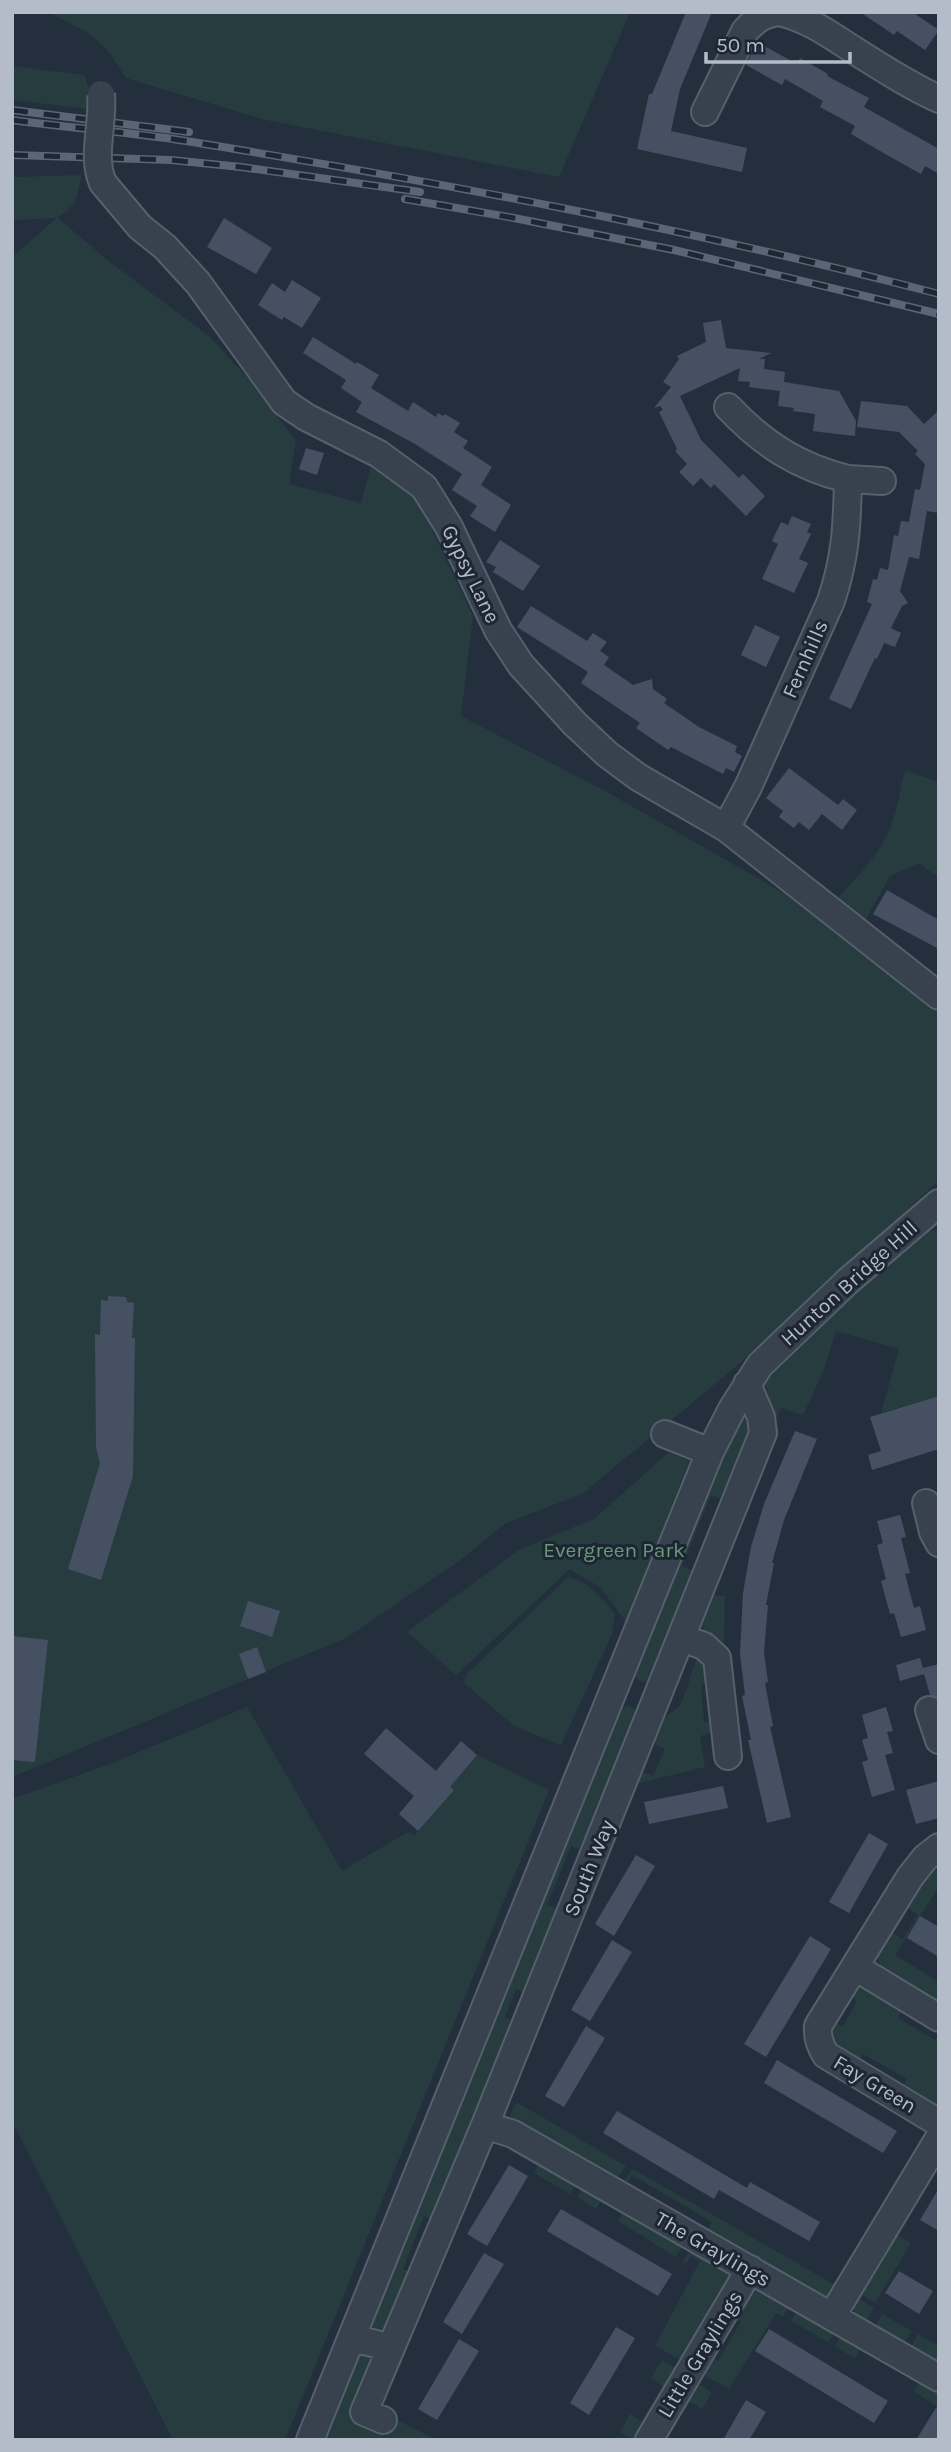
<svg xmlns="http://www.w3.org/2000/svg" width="951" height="2452" viewBox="0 0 951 2452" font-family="Karla,sans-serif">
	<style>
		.green { fill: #263c3f }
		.building { fill: #455162 }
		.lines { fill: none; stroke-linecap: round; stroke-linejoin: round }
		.minor-casing { stroke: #565f6c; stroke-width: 30 }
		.minor { stroke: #38414e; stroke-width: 26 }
		.rail-casing { stroke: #5a6575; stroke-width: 8 }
		.rail { stroke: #1d2633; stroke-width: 5; stroke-dasharray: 16; stroke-linecap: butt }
		.minor-bridge-casing { stroke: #565f6c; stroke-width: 30; stroke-linecap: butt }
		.minor-bridge { stroke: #38414e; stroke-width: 26 }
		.labels { text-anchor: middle; stroke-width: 6; stroke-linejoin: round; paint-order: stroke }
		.street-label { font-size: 21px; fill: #b4bcc9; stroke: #1d2633 }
		.park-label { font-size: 21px; fill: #6b9a76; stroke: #1d2633 }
	</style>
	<rect width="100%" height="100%" fill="#242f3e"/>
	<path class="green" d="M 48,12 L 630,12 L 559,177 L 266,120 L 126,78 L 109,52 L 90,34 Z
		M 12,66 L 84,75 L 90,92 L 88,109 L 12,100 Z
		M 82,175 L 75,203 L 58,218 L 111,263 L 210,337 L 250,381 L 296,441 L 289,484 L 361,503 L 373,458 L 405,480 L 420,505 L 473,616 L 461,716 L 607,792 L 836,923 L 927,1005 L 939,1011 L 939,1180 L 840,1274 L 732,1370 L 582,1494 L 506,1523 L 459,1561 L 346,1638 L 12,1777 L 12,257 L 57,218 L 12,220 L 12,177 Z
		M 905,770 L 939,782 L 939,878 L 919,863 L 890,876 L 862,926 L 835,901 C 857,877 881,854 892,823 C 898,806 901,787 905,770 Z
		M 939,1230 L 939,1396 L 881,1413 L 899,1349 L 836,1331 L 823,1372 L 803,1415 L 781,1408 L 773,1428 L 769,1397 L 765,1384 L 770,1373 L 806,1332 L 924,1231 Z
		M 744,1418 L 753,1424 L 724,1500 L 711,1495 L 682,1566 L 696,1572 L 652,1678 L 646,1683 C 636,1680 634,1677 634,1668 L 736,1421 Z
		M 669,1452 L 689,1461 L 627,1623 L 600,1587 L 570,1569 L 456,1675 L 407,1632 L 520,1549 L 594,1519 Z
		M 568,1577 C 587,1581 604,1599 615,1614 L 612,1634 L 561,1745 L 514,1726 L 464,1683 L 466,1675 Z
		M 712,1595 L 725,1596 L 724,1643 L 705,1633 L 702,1624 Z
		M 699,1651 L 714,1682 L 701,1684 L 704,1722 L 717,1721 L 716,1731 L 700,1736 L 705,1767 L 635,1784 L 640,1771 L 653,1776 L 665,1749 L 653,1743 L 663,1719 L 681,1705 Z
		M 628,1706 L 634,1709 L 639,1715 L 586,1852 L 571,1846 L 547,1905 L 563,1911 L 529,1994 L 516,1989 L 505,2017 L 517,2023 L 437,2220 L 424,2216 L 403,2269 L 415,2274 L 387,2334 L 374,2331 L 370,2324 L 614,1715 L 622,1708 Z
		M 247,1707 L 342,1871 L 408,1832 L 415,1835 L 453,1790 L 450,1787 L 477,1755 L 549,1790 L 285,2440 L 173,2440 L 12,2121 L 12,1799 L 115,1762 Z
		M 939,1862 L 939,1887 L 895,1955 L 939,1982 L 939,2005 C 926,1997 882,1975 879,1962 C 875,1951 884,1940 890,1931 L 903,1939 L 918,1915 L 905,1906 L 919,1882 Z
		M 857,1984 L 868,1984 L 905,2004 L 898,2018 L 935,2040 L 939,2035 L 939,2110 L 900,2092 L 907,2079 L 863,2054 L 855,2067 L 830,2047 L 830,2019 L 843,2027 L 857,2001 L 845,1994 Z
		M 518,2103 L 626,2166 L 615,2181 L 509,2120 L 514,2105 Z
		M 540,2161 L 577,2182 L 570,2194 L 534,2173 Z
		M 631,2170 L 635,2170 L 840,2288 L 834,2297 L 823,2302 L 705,2235 L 712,2222 L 632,2175 L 624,2187 L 622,2186 Z
		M 584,2185 L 603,2197 L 596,2209 L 577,2197 Z
		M 623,2211 L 683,2244 L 676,2257 L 618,2221 Z
		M 896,2234 L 911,2243 L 875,2303 L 862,2295 L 863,2289 Z
		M 691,2248 L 726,2269 L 729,2273 L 730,2280 L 684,2362 L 655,2346 L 700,2261 L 691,2256 L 686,2263 L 683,2262 Z
		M 756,2288 L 789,2306 L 783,2317 L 776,2313 L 729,2389 L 697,2371 L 707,2355 L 718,2361 L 741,2322 L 730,2315 L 752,2290 Z
		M 857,2298 L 874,2308 L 865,2324 L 855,2314 L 854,2307 Z
		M 797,2310 L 835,2331 L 828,2342 L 791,2321 Z
		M 882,2314 L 912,2331 L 903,2346 L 874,2328 Z
		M 918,2334 L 939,2346 L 939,2371 L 909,2350 Z
		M 841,2336 L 861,2348 L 855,2358 L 835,2347 Z
		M 364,2352 L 374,2356 L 376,2364 L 351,2420 L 386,2436 L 395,2419 L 437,2440 L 325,2440 L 358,2355 Z
		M 662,2360 L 680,2370 L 663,2398 L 656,2399 L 663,2386 L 651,2379 Z
		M 692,2380 L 712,2392 L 702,2409 L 690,2402 L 683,2413 L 680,2408 Z
		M 920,2381 L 939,2392 L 938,2407 L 913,2391 Z
		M 649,2410 L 652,2415 L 641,2440 L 633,2440 L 620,2432 L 630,2414 L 642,2422 Z"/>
	<path class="building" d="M 686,12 L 712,12 L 680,89 L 671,131 L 747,148 L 742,172 L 637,149 L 649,94 L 652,94 Z
		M 860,12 L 912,12 L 939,30 L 925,50 L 897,31 L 894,35 Z
		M 757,42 L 797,64 L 800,58 L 828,74 L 827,76 L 869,98 L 864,107 L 939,149 L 939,174 L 925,166 L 921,174 L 887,155 L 851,134 L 855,126 L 820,107 L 823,101 L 785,79 L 782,85 L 746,65 Z
		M 224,218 L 272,248 L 256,274 L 207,247 Z
		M 292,280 L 321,298 L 302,328 L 284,317 L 282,320 L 258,305 L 272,283 L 285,292 Z
		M 721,320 L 726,348 L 771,353 L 759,359 L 765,359 L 764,369 L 785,372 L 784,382 L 839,391 L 856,421 L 855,436 L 829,433 L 830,431 L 828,433 L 813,431 L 815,414 L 793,411 L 794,408 L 778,406 L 780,391 L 749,387 L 750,382 L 738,381 L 740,368 L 680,396 L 701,440 L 739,478 L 743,474 L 765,496 L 746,516 L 714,484 L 711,488 L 701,478 L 693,486 L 679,472 L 687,464 L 675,451 L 677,449 L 659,412 L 663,410 L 660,406 L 654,408 L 671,387 L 663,382 L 679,359 L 677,356 L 706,342 L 703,323 Z
		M 313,337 L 356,364 L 357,362 L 379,375 L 371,388 L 408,411 L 413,402 L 436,417 L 438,413 L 443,416 L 445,414 L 460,423 L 454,432 L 468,441 L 463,448 L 492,467 L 481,485 L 511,505 L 495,532 L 470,516 L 477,506 L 452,490 L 462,474 L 415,444 L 356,412 L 362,402 L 341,388 L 346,380 L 303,353 Z
		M 861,401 L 907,406 L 924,424 L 939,410 L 939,513 L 927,511 L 919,559 L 909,557 L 900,591 L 908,603 L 902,606 L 891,628 L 901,633 L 895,647 L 884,643 L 877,659 L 875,658 L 851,709 L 829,699 L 872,604 L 867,602 L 873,579 L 877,580 L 880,568 L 888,570 L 894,535 L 898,536 L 901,521 L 909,522 L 915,489 L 920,490 L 925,464 L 915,454 L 918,451 L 899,432 L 857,427 Z
		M 306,448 L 324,453 L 317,475 L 299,469 Z
		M 792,516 L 811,524 L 807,532 L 811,534 L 799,559 L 808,563 L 794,593 L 762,579 L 778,544 L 772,541 L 781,522 L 788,525 Z
		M 500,540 L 540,566 L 523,591 L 493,572 L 496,567 L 486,562 Z
		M 531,606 L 587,641 L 593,633 L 607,642 L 600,651 L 609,657 L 604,665 L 633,685 L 652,679 L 653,689 L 667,699 L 664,703 L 699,727 L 737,746 L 735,752 L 742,756 L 734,772 L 726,768 L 723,774 L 671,747 L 668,750 L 636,728 L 640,723 L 581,683 L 588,672 L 517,627 Z
		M 755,625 L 780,637 L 766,667 L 741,655 Z
		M 789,768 L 838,805 L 843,799 L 857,810 L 842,830 L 822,814 L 809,830 L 799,822 L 794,828 L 779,817 L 783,811 L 766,798 Z
		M 887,890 L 939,920 L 939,949 L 873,914 Z
		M 108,1296 L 126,1297 L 127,1302 L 134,1303 L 132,1338 L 135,1338 L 133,1476 L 101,1580 L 68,1569 L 100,1463 L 96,1448 L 95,1334 L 100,1335 L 101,1300 L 108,1301 Z
		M 939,1396 L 939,1449 L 872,1470 L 868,1455 L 881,1451 L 870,1417 Z
		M 795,1431 L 817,1439 L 784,1520 L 772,1563 L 774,1563 L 766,1605 L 768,1605 L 764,1652 L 768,1682 L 765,1683 L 773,1726 L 770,1727 L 791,1817 L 767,1823 L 748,1740 L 751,1740 L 742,1696 L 745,1695 L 740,1654 L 743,1593 L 751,1547 L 764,1504 Z
		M 900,1515 L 906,1537 L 901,1538 L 910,1573 L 905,1574 L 914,1608 L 920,1606 L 926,1630 L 901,1637 L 894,1613 L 890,1614 L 881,1581 L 886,1579 L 877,1545 L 883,1543 L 877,1521 Z
		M 248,1601 L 280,1611 L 272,1637 L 240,1626 Z
		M 12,1636 L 48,1640 L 35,1762 L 12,1760 Z
		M 257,1647 L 266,1672 L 248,1679 L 239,1654 Z
		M 920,1658 L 923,1668 L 939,1664 L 939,1698 L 930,1695 L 924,1674 L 900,1681 L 896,1665 Z
		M 886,1707 L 893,1731 L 887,1732 L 893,1753 L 885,1755 L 895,1790 L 872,1797 L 862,1762 L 868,1760 L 862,1740 L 868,1738 L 862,1715 Z
		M 386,1728 L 436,1771 L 461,1741 L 477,1755 L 450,1787 L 454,1790 L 418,1831 L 399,1814 L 414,1796 L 364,1754 Z
		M 939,1781 L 939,1818 L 916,1824 L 906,1790 Z
		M 723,1786 L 728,1808 L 649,1824 L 644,1802 Z
		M 869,1833 L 888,1844 L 849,1913 L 829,1902 Z
		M 636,1855 L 655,1866 L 614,1936 L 595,1924 Z
		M 920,1916 L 939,1927 L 939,1957 L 907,1938 Z
		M 810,1936 L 831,1949 L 766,2057 L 744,2044 Z
		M 612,1940 L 632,1952 L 590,2021 L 571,2010 Z
		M 586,2026 L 605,2038 L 564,2107 L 545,2096 Z
		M 777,2060 L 897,2131 L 883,2153 L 764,2083 Z
		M 617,2111 L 747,2188 L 750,2182 L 820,2222 L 809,2241 L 719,2190 L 714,2199 L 603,2133 Z
		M 509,2165 L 528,2176 L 487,2246 L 467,2234 Z
		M 939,2188 L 939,2231 L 920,2220 Z
		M 561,2209 L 672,2274 L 658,2296 L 547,2231 Z
		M 484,2253 L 504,2264 L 462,2334 L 443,2322 Z
		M 899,2271 L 933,2291 L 919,2314 L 885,2293 Z
		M 616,2327 L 635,2338 L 589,2415 L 570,2403 Z
		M 769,2329 L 888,2401 L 874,2423 L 755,2351 Z
		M 459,2339 L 479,2351 L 437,2420 L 418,2409 Z
		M 746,2400 L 766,2412 L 749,2440 L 723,2440 Z
		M 939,2403 L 939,2440 L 916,2440 Z"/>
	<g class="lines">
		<g class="minor-casing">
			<path id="minor" d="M 779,12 C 808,18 833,37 857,52 C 884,69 910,86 939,99
				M 705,112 L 745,31 C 755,20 762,15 777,12
				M 103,183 L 140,227 L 165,247 L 198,283 L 284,402 L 306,417 L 379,454 L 424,487 L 449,527 L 498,630 L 521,665 L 575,724 L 607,754 L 638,777 L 726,828 L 939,996
				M 848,479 L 882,481
				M 726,828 L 748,787 L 831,601 C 846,556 847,526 848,479 C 798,467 763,444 728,407
				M 665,1434 L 710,1452
				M 926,1503 L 933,1532 L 939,1543
				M 681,1638 L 704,1646 L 717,1658 L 728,1756
				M 929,1710 L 939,1740
				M 939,1847 L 925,1858 L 910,1877 L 818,2026 C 817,2038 820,2046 826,2055 L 939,2123
				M 855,1967 L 939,2018
				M 485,2125 L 513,2134 L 939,2378
				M 832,2316 L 939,2138
				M 353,2338 L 391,2348 L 485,2125 L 763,1433 L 761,1417 L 747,1384
				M 383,2420 L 364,2412 L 391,2348
				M 310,2440 L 710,1452 L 732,1409 L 760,1365 L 848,1281 L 939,1203
				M 649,2440 L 750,2269"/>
		</g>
		<use href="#minor" class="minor"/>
		<g class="rail-casing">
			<path id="rail" d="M 12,110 L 189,132
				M 12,120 C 70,128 129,132 186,141 C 439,182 691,229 939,294
				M 12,155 L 171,160 L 241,167 L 420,192
				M 405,199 L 514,218 L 674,250 L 939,314"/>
		</g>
		<use href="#rail" class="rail"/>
		<g class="minor-bridge-casing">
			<path id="minor-bridge" d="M 101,94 C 104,123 91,157 103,183"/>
		</g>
		<use href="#minor-bridge" class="minor-bridge"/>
	</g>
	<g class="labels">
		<g class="street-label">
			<text transform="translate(471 574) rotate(64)" y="7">Gypsy Lane</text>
			<text transform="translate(805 659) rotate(-66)" y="7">Fernhills</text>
			<text transform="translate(849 1283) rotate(-42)" y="7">Hunton Bridge Hill</text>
			<text transform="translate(589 1868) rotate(-68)" y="7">South Way</text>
			<text transform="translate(875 2084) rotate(31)" y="7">Fay Green</text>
			<text transform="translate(713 2249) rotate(30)" y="7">The Graylings</text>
			<text transform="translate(700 2354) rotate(-59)" y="7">Little Graylings</text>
		</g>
		<g class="park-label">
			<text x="614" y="1557">Evergreen Park</text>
		</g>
	</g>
	<rect width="951" height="2452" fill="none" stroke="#b4bcc9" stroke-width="28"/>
	<path d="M706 52v10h144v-10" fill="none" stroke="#b4bcc9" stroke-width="3.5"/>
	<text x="716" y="52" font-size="21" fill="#b4bcc9" stroke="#1d2633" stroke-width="5" paint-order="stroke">50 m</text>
</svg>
